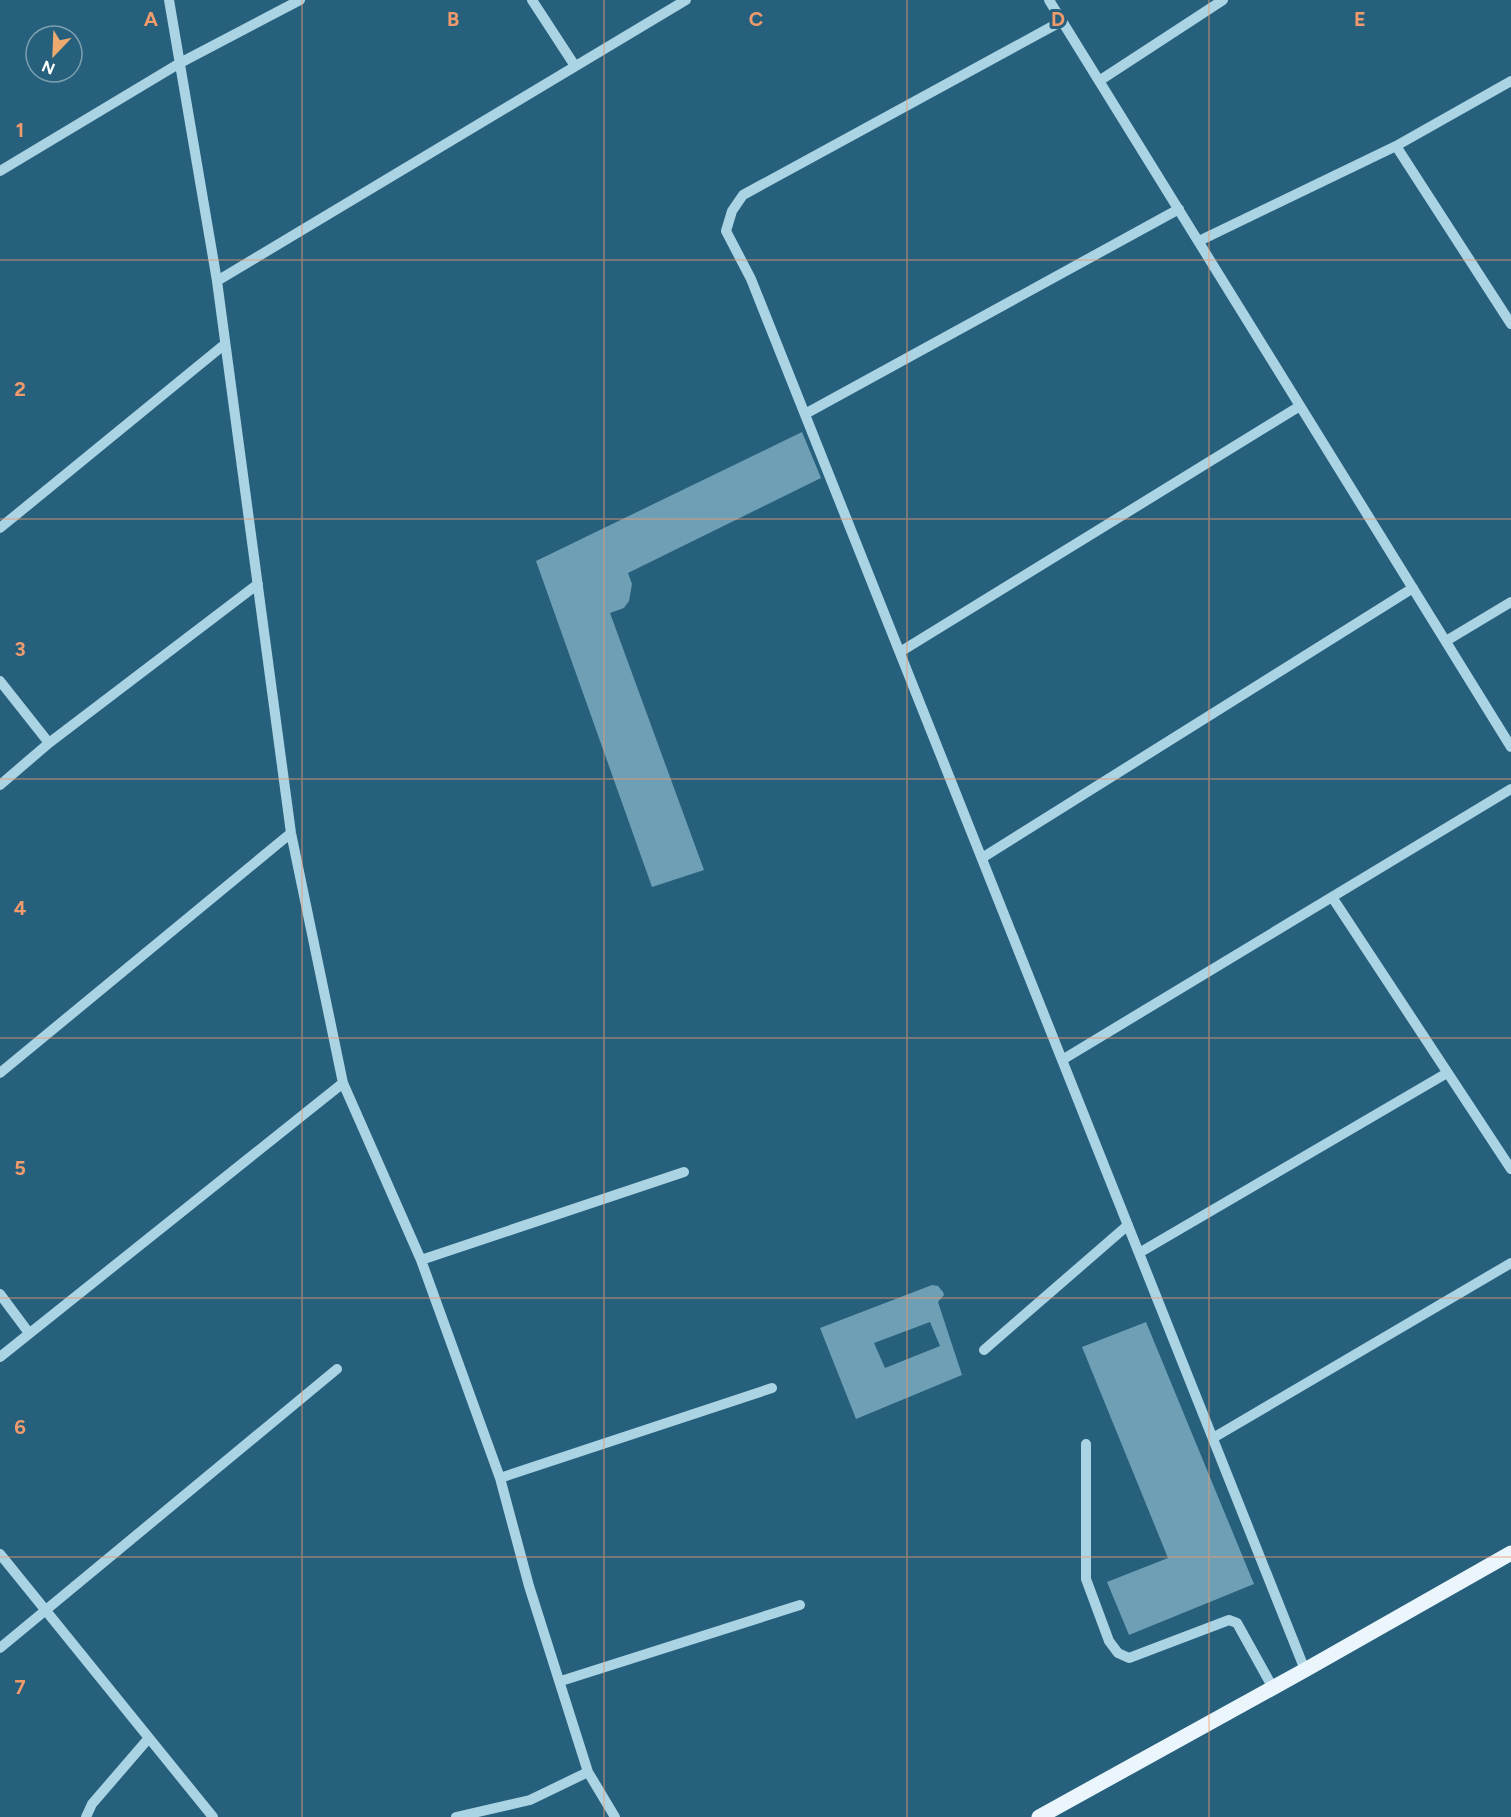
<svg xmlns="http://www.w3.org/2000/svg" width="1511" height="1817" viewBox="0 0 1511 1817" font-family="Figtree,sans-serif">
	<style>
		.building { fill: #6e9fb5; fill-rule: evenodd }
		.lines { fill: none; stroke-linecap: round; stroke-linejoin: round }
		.minor { stroke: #aad3e4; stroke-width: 10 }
		.major { stroke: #eaf6fc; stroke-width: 15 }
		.grid { fill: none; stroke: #f19b6d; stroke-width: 1.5; stroke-opacity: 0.55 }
		.grid-label { font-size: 20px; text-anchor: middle; font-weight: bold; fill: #f19b6d; stroke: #26607c; stroke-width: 6; stroke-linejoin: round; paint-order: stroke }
	</style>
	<rect width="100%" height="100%" fill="#26607c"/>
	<path class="building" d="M 802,432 L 821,478 L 628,573 L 632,584 L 629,601 L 624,608 L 610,613 L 704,870 L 652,887 L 536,561 Z
		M 932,1285 L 938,1286 L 943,1292 L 944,1295 L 938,1302 L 962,1375 L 856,1419 L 820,1328 ZM 930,1322 L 940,1346 L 885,1368 L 874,1343 Z
		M 1146,1322 L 1254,1584 L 1129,1635 L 1107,1582 L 1168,1558 L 1082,1347 Z"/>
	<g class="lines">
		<path class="minor" d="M 169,0 L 217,281 L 291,833 L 343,1083 L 421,1260 L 500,1478 L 529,1586 L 588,1772 L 615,1817
			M 532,0 L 575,66
			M 1049,0 L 1511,747
			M 1062,21 L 743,195 L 732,211 L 726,231 L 751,279 L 1305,1670
			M 1099,81 L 1223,0
			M 1396,146 L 1511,324
			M 0,171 L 180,63 L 300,0
			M 1199,241 L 1396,146 L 1511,81
			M 217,281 L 686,0
			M 805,414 L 1179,209
			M 0,528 L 225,344
			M 1446,641 L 1511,602
			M 900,652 L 1300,406
			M 0,681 L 49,743
			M 0,785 L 49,743 L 258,584
			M 982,858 L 1413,588
			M 1332,897 L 1511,1169
			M 1062,1060 L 1511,789
			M 0,1073 L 291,833
			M 1139,1253 L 1447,1073
			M 421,1260 L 684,1172
			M 0,1294 L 29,1333
			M 984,1350 L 1128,1225
			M 0,1357 L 343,1083
			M 1213,1438 L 1511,1263
			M 1086,1444 L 1086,1579 L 1109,1641 L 1118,1653 L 1129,1658 L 1229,1620 L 1237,1623 L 1273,1688
			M 500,1478 L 772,1388
			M 0,1554 L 213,1817
			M 0,1648 L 337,1369
			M 561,1681 L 800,1605
			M 86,1817 L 92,1804 L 148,1739
			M 456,1817 L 530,1800 L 588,1772"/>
		<path class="major" d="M 1039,1817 L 1305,1670 L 1511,1553"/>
	</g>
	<path class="grid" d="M 302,0 L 302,1817M 604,0 L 604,1817M 907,0 L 907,1817M 1209,0 L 1209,1817M 0,260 L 1511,260M 0,519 L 1511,519M 0,779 L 1511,779M 0,1038 L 1511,1038M 0,1298 L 1511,1298M 0,1557 L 1511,1557"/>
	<g class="grid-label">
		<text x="151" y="26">A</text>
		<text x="453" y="26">B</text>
		<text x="756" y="26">C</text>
		<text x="1058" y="26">D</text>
		<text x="1360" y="26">E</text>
		<text x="20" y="137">1</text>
		<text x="20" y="396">2</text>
		<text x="20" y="656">3</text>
		<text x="20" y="915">4</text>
		<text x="20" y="1175">5</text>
		<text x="20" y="1434">6</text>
		<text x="20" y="1694">7</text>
	</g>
	<g transform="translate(54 54) rotate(203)"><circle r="28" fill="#26607c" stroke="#7da0b0" stroke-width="1.5"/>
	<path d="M0-4.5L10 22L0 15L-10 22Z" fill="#edaa6f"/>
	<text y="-9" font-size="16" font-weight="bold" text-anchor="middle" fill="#ffffff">N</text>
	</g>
</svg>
